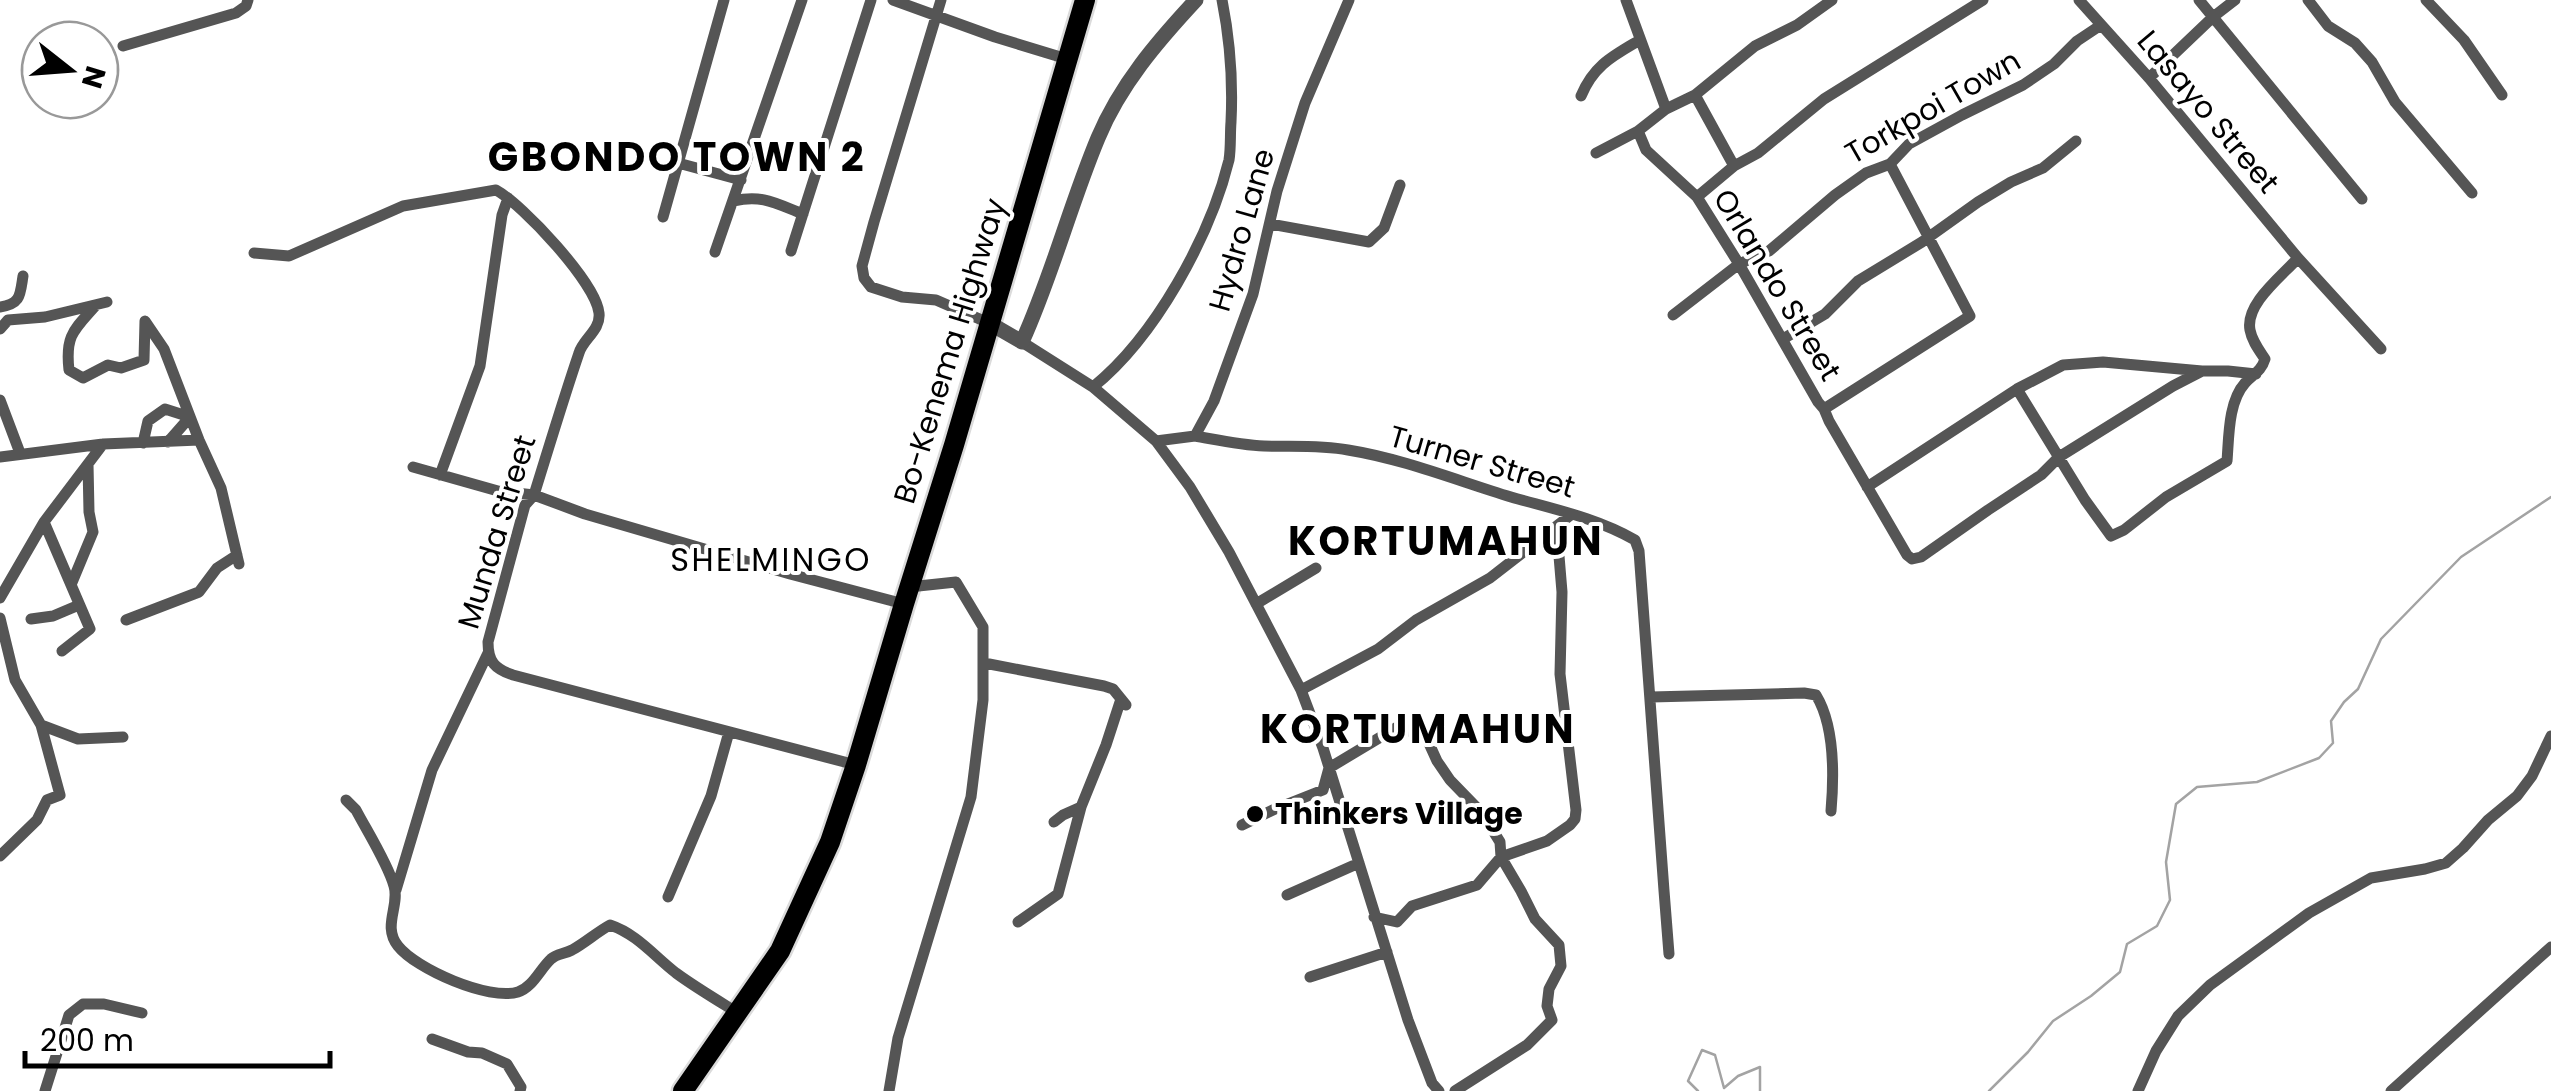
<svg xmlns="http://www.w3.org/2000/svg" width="2551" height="1091" viewBox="0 0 2551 1091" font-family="Poppins,sans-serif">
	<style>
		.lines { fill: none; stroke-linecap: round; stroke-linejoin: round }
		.stream { stroke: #a3a3a3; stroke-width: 2.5 }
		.trunk-casing { stroke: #dbdbdb; stroke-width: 25 }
		.minor { stroke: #555; stroke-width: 11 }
		.tertiary { stroke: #555; stroke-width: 15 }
		.trunk { stroke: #000; stroke-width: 20 }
		.poi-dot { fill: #000; stroke: #fff; stroke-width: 4 }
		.labels { text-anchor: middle; stroke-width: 8; stroke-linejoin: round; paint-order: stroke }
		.street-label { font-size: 30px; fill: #000; stroke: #fff }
		.poi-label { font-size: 30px; font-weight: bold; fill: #000; stroke: #fff; text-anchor: start }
		.neighbourhood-label { font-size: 32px; letter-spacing: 2.5px; fill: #000; stroke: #fff }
		.district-label { font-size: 40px; font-weight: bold; letter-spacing: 2.5px; fill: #000; stroke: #fff }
	</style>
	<rect width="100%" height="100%" fill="#fff"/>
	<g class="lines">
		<path class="stream" d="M 1698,1091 L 1688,1081 L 1702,1050 L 1715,1055 L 1724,1088 L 1738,1076 L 1760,1067 L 1760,1091
			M 1989,1091 L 2028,1052 L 2053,1021 L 2091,996 L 2120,972 L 2127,944 L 2157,926 L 2170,900 L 2166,862 L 2176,804 L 2197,787 L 2257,782 L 2319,758 L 2333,743 L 2331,721 L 2344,702 L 2358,689 L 2381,639 L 2461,557 L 2551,497"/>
		<g class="trunk-casing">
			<path id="trunk" d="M 683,1091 L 780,951 L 830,842 L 856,765 L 904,604 L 954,445 L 1085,0"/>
		</g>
		<path class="minor" d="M 893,0 L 995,37 L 1067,59
			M 941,0 L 874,222 L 862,266 L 864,278 L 871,287 L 902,297 L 936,300 L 991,324
			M 1626,0 L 1666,109 L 1638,131 L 1646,150 L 1697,197 L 1739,264 L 1818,402 L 1824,409 L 1829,421 L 1907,555 L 1912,559 L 1921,557 L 1988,510 L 2041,475 L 2059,457 L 2173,386 L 2202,371 L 2228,371 L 2256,374
			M 2079,0 L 2149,78 L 2298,258
			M 2199,0 L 2362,199
			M 2308,0 L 2328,26 L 2355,43 L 2372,62 L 2395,102 L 2472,193
			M 2426,0 L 2464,40 L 2502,95
			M 123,46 L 236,13 L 246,6 L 248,0
			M 2149,78 L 2213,17 L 2235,0
			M 1695,95 L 1734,166 L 1758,153 L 1824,99 L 1983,0
			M 1581,96 C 1594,65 1613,56 1640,40
			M 1666,109 L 1695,95 L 1755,46 L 1797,25 L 1832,0
			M 1596,153 L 1638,131
			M 678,163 L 741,180
			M 1697,197 L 1734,166
			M 734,201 C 762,194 777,204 803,214
			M 663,217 L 724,0
			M 1270,224 L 1369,242 L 1384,228 L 1400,185
			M 791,251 L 871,0
			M 715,252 L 802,0
			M 254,253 L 289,256 L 403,206 L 496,190 C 523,205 596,283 599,313 C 601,330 583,339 579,353 C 563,400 549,447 534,495 L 525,505 L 488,642 C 488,662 495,669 513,675 L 856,765
			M 96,305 C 74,330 65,335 69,370 L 83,378 L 108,365 L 121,368 L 144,360 L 145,321 L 164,349 L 199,440 L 221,488 L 239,564
			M 0,307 C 21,304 20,295 23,276
			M 1673,315 L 1739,264 L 1769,251 L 1835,195 L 1866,173 L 1890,164 L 1909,144 L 1962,115 L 2023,85 L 2054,64 L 2077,41 L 2101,25
			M 0,329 L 8,320 L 45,317 L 107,302
			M 1783,339 L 1825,314 L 1858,281 L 1922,242 L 1978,202 L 2011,182 L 2043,168 L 2076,141
			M 1022,342 L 1093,387 L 1156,441 L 1190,487 L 1229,552 L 1301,690 L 1323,748 L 1408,1020 L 1432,1083 L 1439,1091
			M 1093,387 C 1155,337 1210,237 1229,160 C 1231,148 1230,134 1231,122 C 1233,81 1230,40 1222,0
			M 2017,389 L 2085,500 L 2111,536 L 2124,530 L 2166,497 L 2227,461 C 2229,437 2228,402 2245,383 C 2253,374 2261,372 2265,359 C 2259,350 2252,341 2250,330 C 2245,304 2281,277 2298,258 L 2381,349
			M 0,400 L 20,453
			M 1824,409 L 1970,316 L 1890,164
			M 1195,436 C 1218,440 1241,445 1264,446 C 1292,447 1320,445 1348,450 C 1404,459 1458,481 1511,497 C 1553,509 1597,518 1635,540 L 1639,551 C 1650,686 1658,820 1669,954
			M 1156,441 L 1195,436 L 1214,401 L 1253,294 L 1277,191 L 1305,103 L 1349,0
			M 143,443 L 148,421 L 165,409 L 190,417 L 168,442
			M 0,457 L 103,444 L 199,440
			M 413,467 L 498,491 L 534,495 L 585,514 L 790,574 L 904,604
			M 440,475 L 480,366 L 502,215 L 508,198
			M 1867,487 L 2017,389 L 2063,365 L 2103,362 L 2202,371
			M 44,522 L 90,629 L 62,651
			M 71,585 L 93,532 L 89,512 L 88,464
			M 0,598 L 44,522 L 103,444
			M 1256,604 L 1316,568
			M 0,618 L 15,680 L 41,725 L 78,739 L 123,737
			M 31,619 L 53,616 L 79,605
			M 126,620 L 199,592 L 217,568 L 237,555
			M 984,663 L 1104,686 L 1113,689 L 1126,705
			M 1301,690 L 1378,649 L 1416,620 L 1490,578 L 1572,514
			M 1651,697 L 1804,693 L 1816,695 C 1835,726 1834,776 1831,811
			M 346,800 L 356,810 C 367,831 388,864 394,886 C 400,906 382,926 398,946 C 416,969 489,1001 518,992 C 533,987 540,969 551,959 C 556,954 564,954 572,950 C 585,943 597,932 610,925 C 637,934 654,956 676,973 C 695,987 717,1000 738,1013
			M 1054,822 L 1063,815 L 1081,807 L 1106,745 L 1121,699
			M 1242,825 L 1275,809 L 1323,790 L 1329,768 L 1399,726 L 1427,739 L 1437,761 L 1450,780 L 1482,813 L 1500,842 L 1501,857 L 1521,891 L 1535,919 L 1559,945 L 1561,966 L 1549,989 L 1547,1006 L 1552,1020 L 1527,1045 L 1455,1091
			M 0,856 L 37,820 L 47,800 L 60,795 L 41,725
			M 396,890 L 432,770 L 488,653
			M 1287,895 L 1359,863
			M 668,897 L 711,796 L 729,732
			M 1374,917 L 1397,922 L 1412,906 L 1477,885 L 1501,857 L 1547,841 L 1570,825 L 1575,819 L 1576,810 L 1560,674 L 1562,592 L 1559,556 L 1554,530
			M 1018,922 L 1058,894 L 1081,807
			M 1310,977 L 1387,952
			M 432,1039 L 468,1052 L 482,1053 L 507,1064 L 521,1087 L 520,1091
			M 45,1091 L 69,1015 L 83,1004 L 104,1004 L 142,1013
			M 889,1091 L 898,1038 L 971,797 L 983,700 L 983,627 L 956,582 L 909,587
			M 2138,1091 L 2156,1051 L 2178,1016 L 2210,985 L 2309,913 L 2371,878 L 2425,869 L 2446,863 L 2463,848 L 2488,820 L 2517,796 L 2532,776 L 2551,736
			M 2391,1091 L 2551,947"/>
		<path class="tertiary" d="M 991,324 L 1022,342 C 1052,276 1070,205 1098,138 C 1120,85 1157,42 1196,0"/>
		<use href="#trunk" class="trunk"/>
	</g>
	<circle class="poi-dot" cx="1255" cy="814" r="10"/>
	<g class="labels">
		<g class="street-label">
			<text transform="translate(1933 107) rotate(-30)" y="10">Torkpoi Town</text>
			<text transform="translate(2208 112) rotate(50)" y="10">Lasayo Street</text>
			<text transform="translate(1242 230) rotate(-74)" y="10">Hydro Lane</text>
			<text transform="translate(1777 285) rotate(59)" y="10">Orlando Street</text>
			<text transform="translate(950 351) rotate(-73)" y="10">Bo-Kenema Highway</text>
			<text transform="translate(1482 462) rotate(16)" y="10">Turner Street</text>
			<text transform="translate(497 532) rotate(-73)" y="10">Munda Street</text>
		</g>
		<g class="poi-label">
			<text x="1275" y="824">Thinkers Village</text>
		</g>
		<g class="neighbourhood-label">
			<text x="771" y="571">SHELMINGO</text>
		</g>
		<g class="district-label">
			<text x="677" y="171">GBONDO TOWN 2</text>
			<text x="1446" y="555">KORTUMAHUN</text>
			<text x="1418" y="743">KORTUMAHUN</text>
		</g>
	</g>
	<g transform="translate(70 70) rotate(107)"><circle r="48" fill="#ffffff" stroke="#999999" stroke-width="2.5"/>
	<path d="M0-8L18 38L0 25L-18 38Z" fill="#000000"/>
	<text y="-15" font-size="28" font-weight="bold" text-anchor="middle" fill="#000000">N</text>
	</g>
	<path d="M25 1051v15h305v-15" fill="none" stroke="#000000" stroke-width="5"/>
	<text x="40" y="1051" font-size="30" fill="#000000" stroke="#ffffff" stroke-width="8" paint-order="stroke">200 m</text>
</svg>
